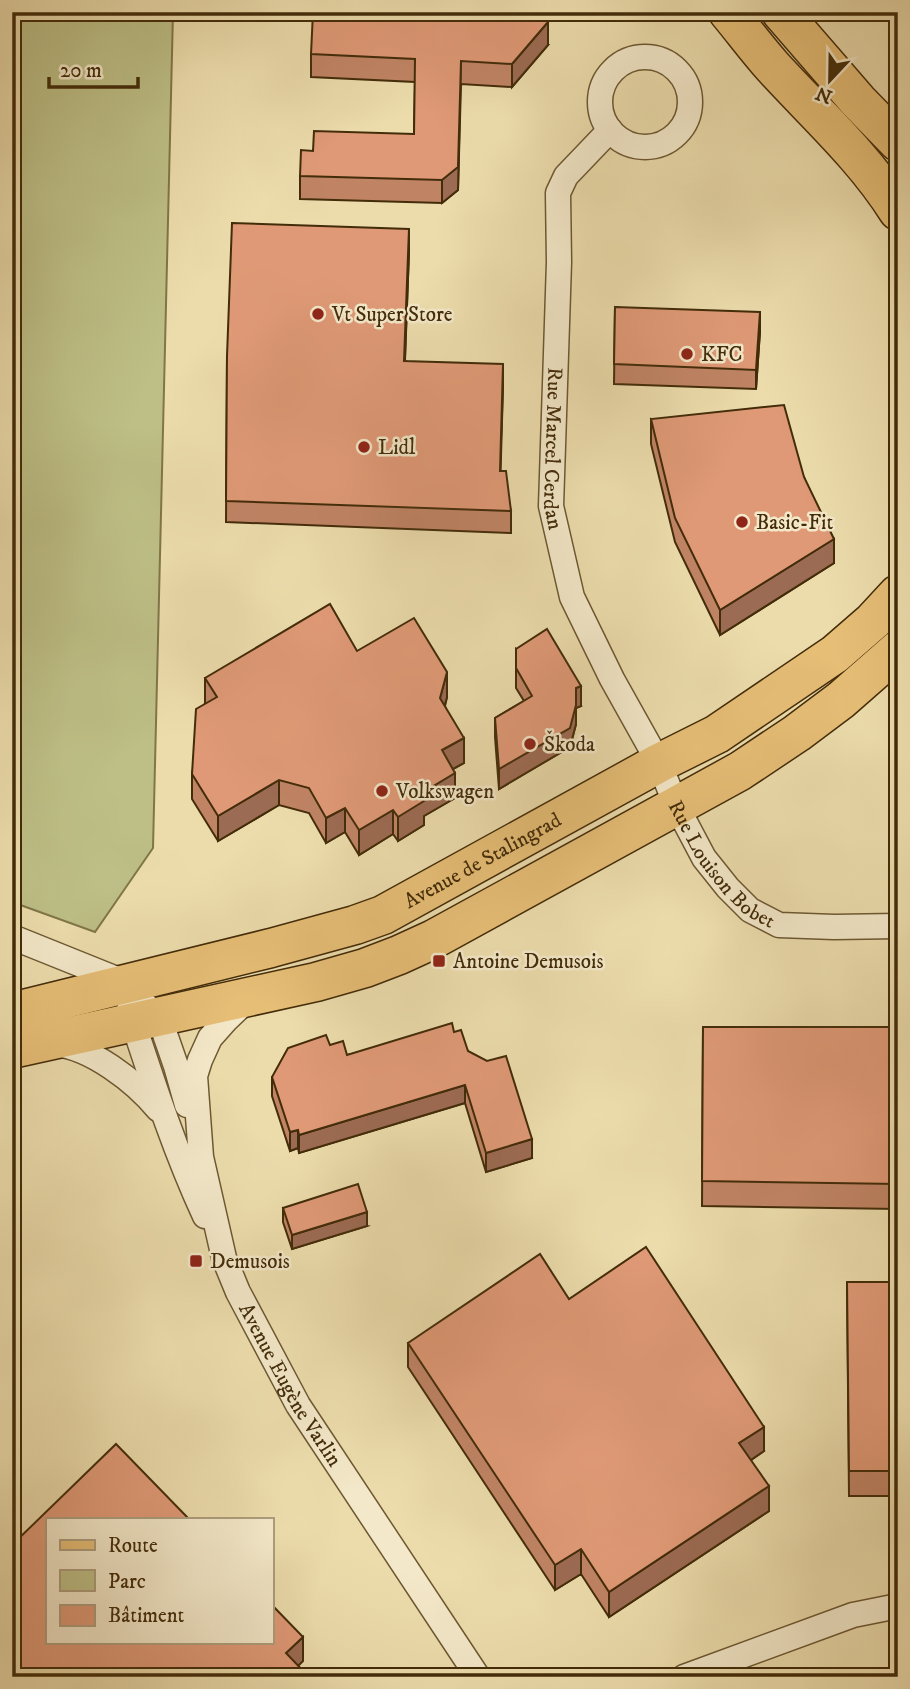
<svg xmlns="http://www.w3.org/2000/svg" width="910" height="1689" viewBox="0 0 910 1689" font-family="'IM FELL DW Pica',serif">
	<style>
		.green { fill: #bdbf86; stroke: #807648; stroke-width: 2 }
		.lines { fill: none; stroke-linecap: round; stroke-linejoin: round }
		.minor-casing { stroke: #6d5832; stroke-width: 27 }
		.primary-casing { stroke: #432c0a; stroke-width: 41 }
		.minor { stroke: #f3e8c9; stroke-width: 24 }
		.primary { stroke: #e6be76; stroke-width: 38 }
		.wall { fill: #c08465; stroke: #432c0a; stroke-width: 2 }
		.shaded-wall { fill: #9c6b53; stroke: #432c0a; stroke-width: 2 }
		.building { fill: #df9976; stroke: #432c0a; stroke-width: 2 }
		.poi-dot { fill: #8f2418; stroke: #f3e8c9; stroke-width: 2.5 }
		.labels { text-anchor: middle; stroke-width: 5; stroke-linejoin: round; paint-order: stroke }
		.poi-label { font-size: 21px; fill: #432c0a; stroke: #f3e8c9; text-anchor: start }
		.street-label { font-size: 21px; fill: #432c0a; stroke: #f3e8c9 }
	</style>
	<rect width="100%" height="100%" fill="#ecdcac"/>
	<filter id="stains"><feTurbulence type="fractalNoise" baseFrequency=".00286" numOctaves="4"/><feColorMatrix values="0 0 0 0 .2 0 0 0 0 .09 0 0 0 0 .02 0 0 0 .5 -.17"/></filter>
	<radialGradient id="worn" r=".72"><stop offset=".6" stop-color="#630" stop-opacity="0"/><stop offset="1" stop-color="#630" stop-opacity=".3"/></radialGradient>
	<path class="green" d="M 12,12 L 173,12 L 153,848 L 95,932 L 12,902 Z"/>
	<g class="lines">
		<g class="minor-casing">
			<g id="minor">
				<circle cx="645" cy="102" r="45"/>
				<path id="s1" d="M 610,130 L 566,176 L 558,193 L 559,262 L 551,506 L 572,597 L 612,679 L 659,763 L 676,805 L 704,858 L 728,888 L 750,910 L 779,925 L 834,927 L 898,926"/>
				<path d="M 12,937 L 114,978 L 159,1017 L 176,1066 L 187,1105"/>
				<path id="s2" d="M 247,1000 L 226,1020 L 210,1038 L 200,1060 L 195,1076 L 201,1157 L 224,1258 L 238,1292 L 298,1405 L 478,1677"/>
				<path d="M 129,1010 C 152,1080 174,1149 205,1216"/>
				<path d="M 55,1044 C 91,1047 136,1082 158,1109"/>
				<path d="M 684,1677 L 853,1615 L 898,1606"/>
			</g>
		</g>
		<g class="primary-casing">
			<g id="primary">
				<path d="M 728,12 C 743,30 757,49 773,67 C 816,114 864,157 898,211"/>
				<path d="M 781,12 L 858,101 L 898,142"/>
				<path id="s3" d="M 12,1012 L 271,948 L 355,925 L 383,915 L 659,763 L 717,734 L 835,654 L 873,621 L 898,594"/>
				<path d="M 12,1049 L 316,982 L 365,968 L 399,955 L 434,939 L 740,771 L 797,733 L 841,700 L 898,650"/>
			</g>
		</g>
		<use href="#minor" class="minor"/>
		<use href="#primary" class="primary"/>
	</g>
	<path class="wall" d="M 548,45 L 512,87 L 461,84 L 458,190 L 442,203 L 300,199 L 300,176 L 414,134 L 415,82 L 311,77 L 311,54 Z
		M 409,251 L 405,361 L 503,386 L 500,471 L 511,511 L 511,533 L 226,522 L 227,356 Z
		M 615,307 L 760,331 L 756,389 L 614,384 Z
		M 651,419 L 804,477 L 834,563 L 720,635 L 675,542 L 651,444 Z
		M 516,649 L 581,706 L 576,708 L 576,724 L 570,747 L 499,789 L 495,737 L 495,718 L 524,701 L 516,688 Z
		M 357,651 L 447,697 L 445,706 L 464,763 L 453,769 L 455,798 L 424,816 L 424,825 L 398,841 L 393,834 L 359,855 L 345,832 L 326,843 L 309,813 L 279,805 L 218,841 L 192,799 L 192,774 L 205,703 L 205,678 Z
		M 703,1027 L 898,1027 L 898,1209 L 702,1206 Z
		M 454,1032 L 468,1051 L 532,1158 L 486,1172 L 465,1103 L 299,1153 L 298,1148 L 290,1151 L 272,1096 L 272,1077 L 330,1045 L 347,1055 Z
		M 283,1208 L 367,1226 L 292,1249 L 283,1222 Z
		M 847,1282 L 898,1282 L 898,1496 L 849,1496 Z
		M 569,1299 L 764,1451 L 751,1460 L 769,1511 L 609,1617 L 581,1574 L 555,1590 L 408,1367 L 408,1343 Z"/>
	<path class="shaded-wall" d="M 548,22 L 548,45 L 512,87 L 512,64 Z
		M 461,61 L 458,190 L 442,203 L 442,180 Z
		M 409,229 L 409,251 L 404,383 L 404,361 Z
		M 760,312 L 760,331 L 756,389 L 756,370 Z
		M 503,364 L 503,386 L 500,492 L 500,471 Z
		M 834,539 L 834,563 L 720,635 L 720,610 Z
		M 447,672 L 447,697 L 440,723 L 440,698 Z
		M 581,686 L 581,706 L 576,708 L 576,724 L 570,747 L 499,789 L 499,769 L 576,688 Z
		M 464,738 L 464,763 L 442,775 L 442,750 Z
		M 455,773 L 455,798 L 424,816 L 424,825 L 398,841 L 398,817 L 420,794 Z
		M 279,780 L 279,805 L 218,841 L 218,816 Z
		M 345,808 L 345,832 L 326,843 L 326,818 Z
		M 393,810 L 393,834 L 359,855 L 359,830 Z
		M 465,1085 L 465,1103 L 299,1153 L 299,1135 Z
		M 298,1130 L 298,1148 L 290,1151 L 290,1132 Z
		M 532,1139 L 532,1158 L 486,1172 L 486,1153 Z
		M 367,1212 L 367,1226 L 292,1249 L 292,1235 Z
		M 764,1427 L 764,1451 L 739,1468 L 739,1443 Z
		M 769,1486 L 769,1511 L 609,1617 L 609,1592 Z
		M 581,1549 L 581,1574 L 555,1590 L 555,1565 Z
		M 303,1637 L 303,1661 L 287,1677 L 286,1653 Z"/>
	<path class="building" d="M 313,12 L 537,12 L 548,22 L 512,64 L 461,61 L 458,167 L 442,180 L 300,176 L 301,150 L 313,151 L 314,131 L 414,134 L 415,59 L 311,54 Z
		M 232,223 L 409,229 L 404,361 L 503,364 L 500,471 L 506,471 L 511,511 L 226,501 L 227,356 Z
		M 615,307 L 760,312 L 756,370 L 614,364 Z
		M 784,405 L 804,477 L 834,539 L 720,610 L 675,518 L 651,419 Z
		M 330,604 L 357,651 L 414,618 L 447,672 L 440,698 L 464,738 L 442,750 L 455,773 L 420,794 L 424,801 L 398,817 L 393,810 L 359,830 L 345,808 L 326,818 L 309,788 L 279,780 L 218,816 L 192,774 L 196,709 L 217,697 L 205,678 Z
		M 547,629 L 581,686 L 576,688 L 576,705 L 570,728 L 499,769 L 495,718 L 532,696 L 516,668 L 516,649 Z
		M 452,1023 L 454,1032 L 461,1030 L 468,1051 L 487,1061 L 506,1056 L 532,1139 L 486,1153 L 465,1085 L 299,1135 L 298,1130 L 290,1132 L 272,1077 L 288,1048 L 326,1035 L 330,1045 L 343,1041 L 347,1055 Z
		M 703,1027 L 898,1027 L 898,1184 L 702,1181 Z
		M 358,1184 L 367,1212 L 292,1235 L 283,1208 Z
		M 646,1247 L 764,1427 L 739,1443 L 769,1486 L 609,1592 L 581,1549 L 555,1565 L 408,1343 L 540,1254 L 569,1299 Z
		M 847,1282 L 898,1282 L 898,1471 L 849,1471 Z
		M 116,1444 L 189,1519 L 47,1519 L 47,1642 L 271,1642 L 271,1604 L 303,1637 L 286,1653 L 309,1677 L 12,1677 L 12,1545 Z
		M 898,1666 L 898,1677 L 852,1677 Z"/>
	<g class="poi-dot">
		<circle cx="318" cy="314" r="7"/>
		<circle cx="687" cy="354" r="7"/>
		<circle cx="364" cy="447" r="7"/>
		<circle cx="742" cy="522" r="7"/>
		<circle cx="530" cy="744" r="7"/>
		<circle cx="382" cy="791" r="7"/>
		<rect x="432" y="954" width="14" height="14" rx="3.5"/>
		<rect x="189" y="1254" width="14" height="14" rx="3.5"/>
	</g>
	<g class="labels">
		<g class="poi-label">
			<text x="332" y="321">Vt Super Store</text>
			<text x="701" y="361">KFC</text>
			<text x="378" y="454">Lidl</text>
			<text x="756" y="529">Basic-Fit</text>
			<text x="544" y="751">Škoda</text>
			<text x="396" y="798">Volkswagen</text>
			<text x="453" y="968">Antoine Demusois</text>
			<text x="210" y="1268">Demusois</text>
		</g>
		<g class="street-label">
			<text dy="7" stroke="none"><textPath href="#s1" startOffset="338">Rue Marcel Cerdan</textPath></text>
			<text dy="7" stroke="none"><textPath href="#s1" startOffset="798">Rue Louison Bobet</textPath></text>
			<text dy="7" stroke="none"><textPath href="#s3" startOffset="497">Avenue de Stalingrad</textPath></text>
			<text dy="7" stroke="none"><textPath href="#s2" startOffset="422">Avenue Eugène Varlin</textPath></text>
		</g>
	</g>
	<rect width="910" height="1689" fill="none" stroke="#ecdcac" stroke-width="42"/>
	<rect x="14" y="14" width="882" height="1661" fill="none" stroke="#432c0a" stroke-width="3.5"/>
	<rect x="21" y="21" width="868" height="1647" fill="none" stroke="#432c0a" stroke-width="2"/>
	<rect x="46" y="1518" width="228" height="126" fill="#f3e8c9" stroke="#ad9d7d" stroke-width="2"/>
	<rect x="60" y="1540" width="35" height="10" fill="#e6be76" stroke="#ad9d7d" stroke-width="2"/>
	<text x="108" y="1552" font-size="21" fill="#432c0a">Route</text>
	<rect x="60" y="1570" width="35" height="21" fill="#bdbf86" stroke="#ad9d7d" stroke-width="2"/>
	<text x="108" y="1588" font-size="21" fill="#432c0a">Parc</text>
	<rect x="60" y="1605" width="35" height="21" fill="#df9976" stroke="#ad9d7d" stroke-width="2"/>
	<text x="108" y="1622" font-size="21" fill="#432c0a">Bâtiment</text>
	<g transform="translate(830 80) rotate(202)" stroke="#f3e8c9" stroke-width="5" paint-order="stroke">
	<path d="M0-5L12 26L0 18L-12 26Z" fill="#432c0a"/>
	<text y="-10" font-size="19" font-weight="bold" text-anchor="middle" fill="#432c0a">N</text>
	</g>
	<path d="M49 77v10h89v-10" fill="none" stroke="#432c0a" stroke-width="3.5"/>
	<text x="60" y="77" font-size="21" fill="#432c0a" stroke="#f3e8c9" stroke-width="5" paint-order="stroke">20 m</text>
	<rect width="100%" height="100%" filter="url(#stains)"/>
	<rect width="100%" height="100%" fill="url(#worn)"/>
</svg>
